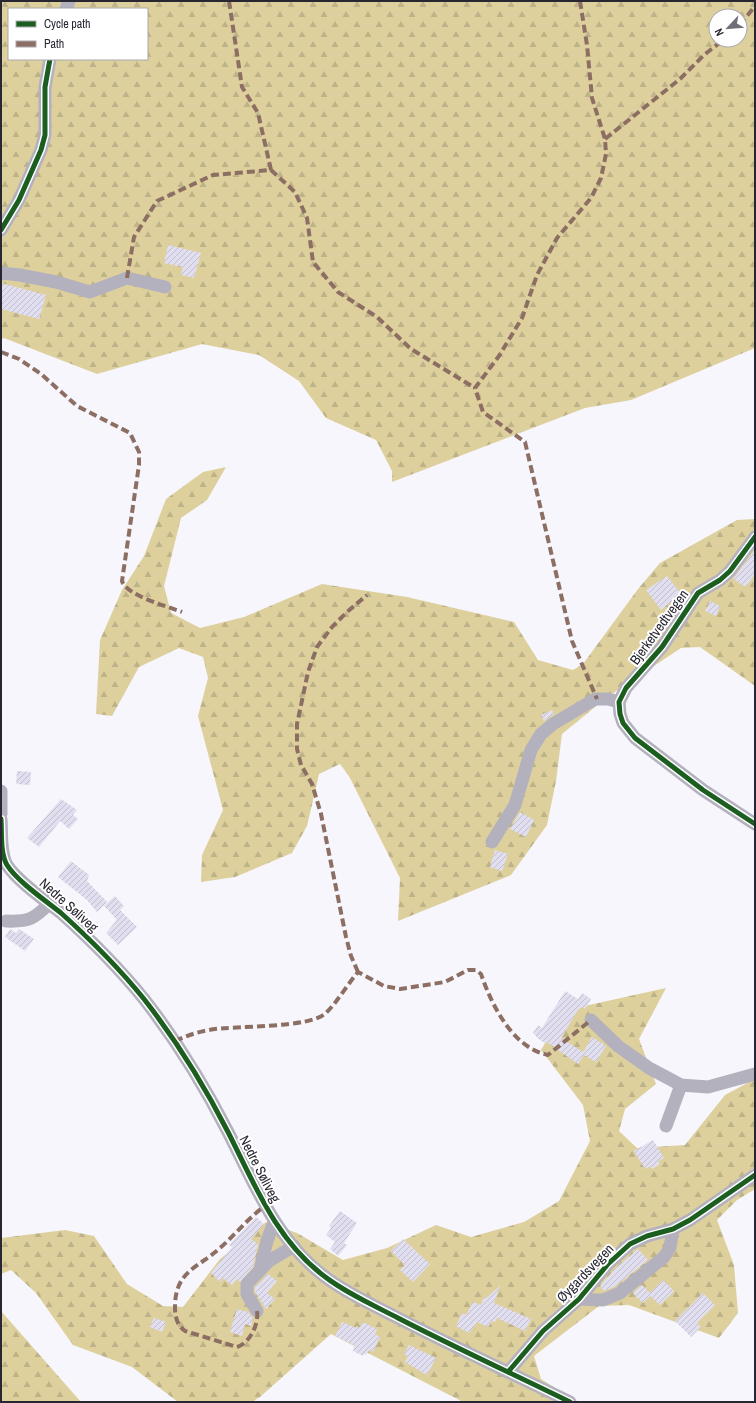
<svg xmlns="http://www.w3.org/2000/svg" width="756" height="1403" viewBox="0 0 756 1403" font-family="'Archivo Narrow',sans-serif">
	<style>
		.forest { fill: url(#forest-firs); fill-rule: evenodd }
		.building { fill: url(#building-hatch) }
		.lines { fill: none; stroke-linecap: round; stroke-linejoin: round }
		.minor { stroke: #b3b1be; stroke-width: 13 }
		.quiet { stroke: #8d6e63; stroke-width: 4; stroke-dasharray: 8 4; stroke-linecap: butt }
		.cycleway-casing { stroke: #fff; stroke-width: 8 }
		.cycleway { stroke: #1b5e20; stroke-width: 5 }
		.labels { text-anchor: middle; stroke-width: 4; stroke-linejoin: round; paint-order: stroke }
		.street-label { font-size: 14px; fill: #282631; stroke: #fff }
	</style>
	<defs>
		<pattern id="forest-firs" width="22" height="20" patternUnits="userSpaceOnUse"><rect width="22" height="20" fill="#ded09d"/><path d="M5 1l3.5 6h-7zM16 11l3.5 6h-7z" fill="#beb288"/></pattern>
		<pattern id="building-hatch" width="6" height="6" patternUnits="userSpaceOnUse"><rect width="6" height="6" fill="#e1dfef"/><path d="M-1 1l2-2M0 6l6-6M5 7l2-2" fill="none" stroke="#c1bfcd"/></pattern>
	</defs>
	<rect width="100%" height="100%" fill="#f6f6fc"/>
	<path class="forest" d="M 1,1 L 755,1 L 755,348 L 631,400 L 585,408 L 392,482 L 392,471 L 376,440 L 326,418 L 299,381 L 259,355 L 202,344 L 97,374 L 4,338 L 1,339 ZM 9,9 L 147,9 L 147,59 L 9,59 ZM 716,16 L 740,16 L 740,40 L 716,40 Z
		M 226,467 L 207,500 L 181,518 L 164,586 L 171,613 L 200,628 L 244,617 L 322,584 L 407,597 L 514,622 L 538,660 L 573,670 L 583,664 L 638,589 L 660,563 L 737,520 L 755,519 L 755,686 L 700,647 L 681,648 L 606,698 L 562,734 L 556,781 L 547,825 L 511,875 L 398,921 L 400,878 L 349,776 L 340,764 L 319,774 L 307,826 L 292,853 L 235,877 L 201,882 L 202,855 L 223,810 L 198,716 L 208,678 L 203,657 L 179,648 L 139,667 L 112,716 L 96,714 L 100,640 L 122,590 L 144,556 L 166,499 L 203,472 Z
		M 666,988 L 639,1039 L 656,1084 L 625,1109 L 619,1131 L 637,1148 L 685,1145 L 725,1095 L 755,1079 L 755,1189 L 737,1200 L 717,1220 L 734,1265 L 738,1313 L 719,1338 L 629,1305 L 599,1306 L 534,1356 L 541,1379 L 577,1402 L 463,1402 L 331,1334 L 260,1397 L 252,1402 L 178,1402 L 132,1367 L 73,1345 L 36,1293 L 11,1270 L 1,1274 L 1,1238 L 65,1230 L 94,1236 L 127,1284 L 163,1306 L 183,1307 L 220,1259 L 266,1222 L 297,1233 L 343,1260 L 387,1248 L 436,1225 L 471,1237 L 524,1222 L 559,1201 L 590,1141 L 583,1105 L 541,1050 L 552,1031 L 580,1007 Z
		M 1,1311 L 81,1402 L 1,1402 Z"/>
	<path class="building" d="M 168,245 L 201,253 L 194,278 L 181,275 L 183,267 L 164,263 Z
		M 1,283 L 46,295 L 39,319 L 1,309 Z
		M 755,550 L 755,574 L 746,587 L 733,579 Z
		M 667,576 L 685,599 L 678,608 L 671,602 L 661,610 L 646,590 Z
		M 710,601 L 720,606 L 716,616 L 705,611 Z
		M 552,710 L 554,714 L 544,721 L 541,715 Z
		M 17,771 L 31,772 L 30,785 L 16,784 Z
		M 61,799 L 77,810 L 73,815 L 78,819 L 69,829 L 60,821 L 39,847 L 27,838 Z
		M 520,812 L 534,820 L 526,837 L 510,829 Z
		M 495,850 L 508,854 L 502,871 L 490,867 Z
		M 71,861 L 89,875 L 87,881 L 107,902 L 97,912 L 87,900 L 58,877 Z
		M 115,896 L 124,906 L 120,910 L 137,927 L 118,945 L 106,933 L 117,920 L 104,906 Z
		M 10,929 L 16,933 L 19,929 L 34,939 L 25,951 L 5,937 Z
		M 565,991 L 578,999 L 582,993 L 591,999 L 585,1009 L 582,1007 L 578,1010 L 561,1038 L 583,1052 L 592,1037 L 606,1046 L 596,1062 L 584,1055 L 578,1064 L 547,1042 L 546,1044 L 536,1037 L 536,1036 L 533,1033 L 538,1025 L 542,1028 Z
		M 653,1140 L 664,1158 L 658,1161 L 660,1164 L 652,1169 L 650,1166 L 645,1169 L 634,1151 Z
		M 340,1211 L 357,1223 L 344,1243 L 347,1245 L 338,1256 L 330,1249 L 335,1242 L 326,1235 L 331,1228 L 329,1226 Z
		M 256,1217 L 264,1224 L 251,1239 L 258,1244 L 253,1267 L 240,1282 L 237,1279 L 232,1285 L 223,1278 L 220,1282 L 211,1273 L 232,1247 L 229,1245 Z
		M 403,1239 L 430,1264 L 413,1282 L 400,1270 L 405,1265 L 391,1251 Z
		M 638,1249 L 648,1260 L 616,1286 L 604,1291 L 600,1286 L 615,1269 Z
		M 268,1274 L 277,1281 L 267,1293 L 275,1299 L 266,1309 L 255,1292 L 255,1287 Z
		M 663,1280 L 674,1291 L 660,1305 L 650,1296 L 643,1303 L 633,1293 L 642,1285 L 650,1293 Z
		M 500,1286 L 494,1303 L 531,1319 L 525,1331 L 497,1318 L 495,1322 L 492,1321 L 488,1327 L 477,1322 L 469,1333 L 456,1326 L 462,1313 L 466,1315 L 473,1302 L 481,1305 L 484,1297 L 486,1298 Z
		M 703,1293 L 715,1305 L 697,1323 L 701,1327 L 691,1337 L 675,1321 Z
		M 237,1309 L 248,1312 L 253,1318 L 251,1326 L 245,1324 L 242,1336 L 230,1332 Z
		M 154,1318 L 166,1322 L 162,1332 L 150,1327 Z
		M 342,1322 L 356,1328 L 357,1326 L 360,1328 L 363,1322 L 377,1329 L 375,1334 L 380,1337 L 373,1352 L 369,1350 L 366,1355 L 364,1354 L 363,1356 L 353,1351 L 354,1345 L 335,1336 Z
		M 409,1345 L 436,1358 L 427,1375 L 405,1362 L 408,1356 L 404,1354 Z"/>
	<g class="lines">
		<path class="minor" d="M 66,9 L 69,1
			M 1,230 L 19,200 L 41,150 L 45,135 L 45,87 L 50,59
			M 1,273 L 20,275 L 56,282 L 90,292 L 127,278 L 165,287
			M 755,537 L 730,571 L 720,580 L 698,593 L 662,647 L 626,688 L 619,702 L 620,714 L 623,723 L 635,738 L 703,790 L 755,824
			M 1,791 L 1,814
			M 1,819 C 2,833 0,853 7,865 C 17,881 46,901 61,913 C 91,940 119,968 144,999 C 176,1040 204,1085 228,1132 C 254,1183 276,1240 324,1276 C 346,1293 373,1305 398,1318 C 454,1347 513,1374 570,1402
			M 492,842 L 515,805 L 531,750 L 541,734 L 553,724 L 595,699 L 608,699 L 619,702
			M 6,921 C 29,922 34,919 50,903
			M 591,1020 L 618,1046 L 649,1068 L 681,1085 L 708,1087 L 755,1074
			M 666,1126 L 681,1085
			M 260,1270 L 267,1241 L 274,1222
			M 579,1299 L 603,1300 L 620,1293 L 664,1257 L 670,1248 L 673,1229
			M 257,1311 L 247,1294 L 247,1284 L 269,1261 L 294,1246
			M 508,1372 L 543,1331 L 579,1299 L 608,1264 L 630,1244 L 647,1236 L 673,1229 L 690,1220 L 755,1175"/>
		<path class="quiet" d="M 229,1 L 242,87 L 258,113 L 271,170
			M 580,1 L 587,45 L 592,98 L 605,139 L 606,154 L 601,178 L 591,198 L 557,238 L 537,275 L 522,318 L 499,356 L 475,388 L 483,412 L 525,442 L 572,641 L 597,699
			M 740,25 L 755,6
			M 605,139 L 680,79 L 704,55 L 723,40
			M 127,278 L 134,237 L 157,201 L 213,175 L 271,170 L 295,192 L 307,218 L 313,262 L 338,292 L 377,317 L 411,349 L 475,388
			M 1,352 L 19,359 L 41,374 L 77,406 L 130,433 L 139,452 L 139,465 L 122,581 C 127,596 167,606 182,612
			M 358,972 L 351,956 L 346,937 L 321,814 L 312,784 L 301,765 L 297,749 L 297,724 L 308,672 L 317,647 L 332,627 L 347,612 L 367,595
			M 175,1041 C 186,1036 197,1032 209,1030 C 235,1025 309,1029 326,1013 C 338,1001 347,985 358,972 L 384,986 L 400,989 L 445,982 L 468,970 L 476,970 L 481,974 C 492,1006 513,1048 548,1055 L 591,1020
			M 257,1311 C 259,1324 250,1343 237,1347 L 185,1331 C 177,1325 175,1317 175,1307 C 175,1271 198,1268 220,1248 C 236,1234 248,1218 265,1206"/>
		<g class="cycleway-casing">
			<path id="cycleway" d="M 1,230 L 19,200 L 41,150 L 45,135 L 45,87 L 50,59
				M 755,537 L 730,571 L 720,580 L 698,593 L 662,647 L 626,688 L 619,702 L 620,714 L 623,723 L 635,738 L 703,790 L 755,824
				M 1,819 C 2,833 0,853 7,865 C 17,881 46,901 61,913 C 91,940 119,968 144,999 C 176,1040 204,1085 228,1132 C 254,1183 276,1240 324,1276 C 346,1293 373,1305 398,1318 C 454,1347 513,1374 570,1402
				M 508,1372 L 543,1331 L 579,1299 L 608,1264 L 630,1244 L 647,1236 L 673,1229 L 690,1220 L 755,1175"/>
		</g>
		<use href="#cycleway" class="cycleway"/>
	</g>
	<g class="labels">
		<g class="street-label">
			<text transform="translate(659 627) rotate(-54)" y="5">Bjerketvedtvegen</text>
			<text transform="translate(69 905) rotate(42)" y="5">Nedre Søliveg</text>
			<text transform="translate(260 1169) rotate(63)" y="5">Nedre Søliveg</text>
			<text transform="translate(585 1273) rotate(-46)" y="5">Øygardsvegen</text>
		</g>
	</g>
	<rect width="756" height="1403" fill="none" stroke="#282631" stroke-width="4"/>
	<rect x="8" y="8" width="140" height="52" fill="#ffffff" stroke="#a9a8ad"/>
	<rect x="16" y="21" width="20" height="6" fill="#1b5e20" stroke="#a9a8ad"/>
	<text x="44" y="28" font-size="12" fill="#282631">Cycle path</text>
	<rect x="16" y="41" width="20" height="6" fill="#8d6e63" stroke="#a9a8ad"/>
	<text x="44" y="48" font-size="12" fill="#282631">Path</text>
	<g transform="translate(728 28) rotate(244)"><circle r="19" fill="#ffffff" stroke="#a9a8ad"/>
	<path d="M0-3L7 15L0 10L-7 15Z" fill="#706f78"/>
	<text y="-6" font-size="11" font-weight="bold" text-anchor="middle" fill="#282631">N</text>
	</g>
</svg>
